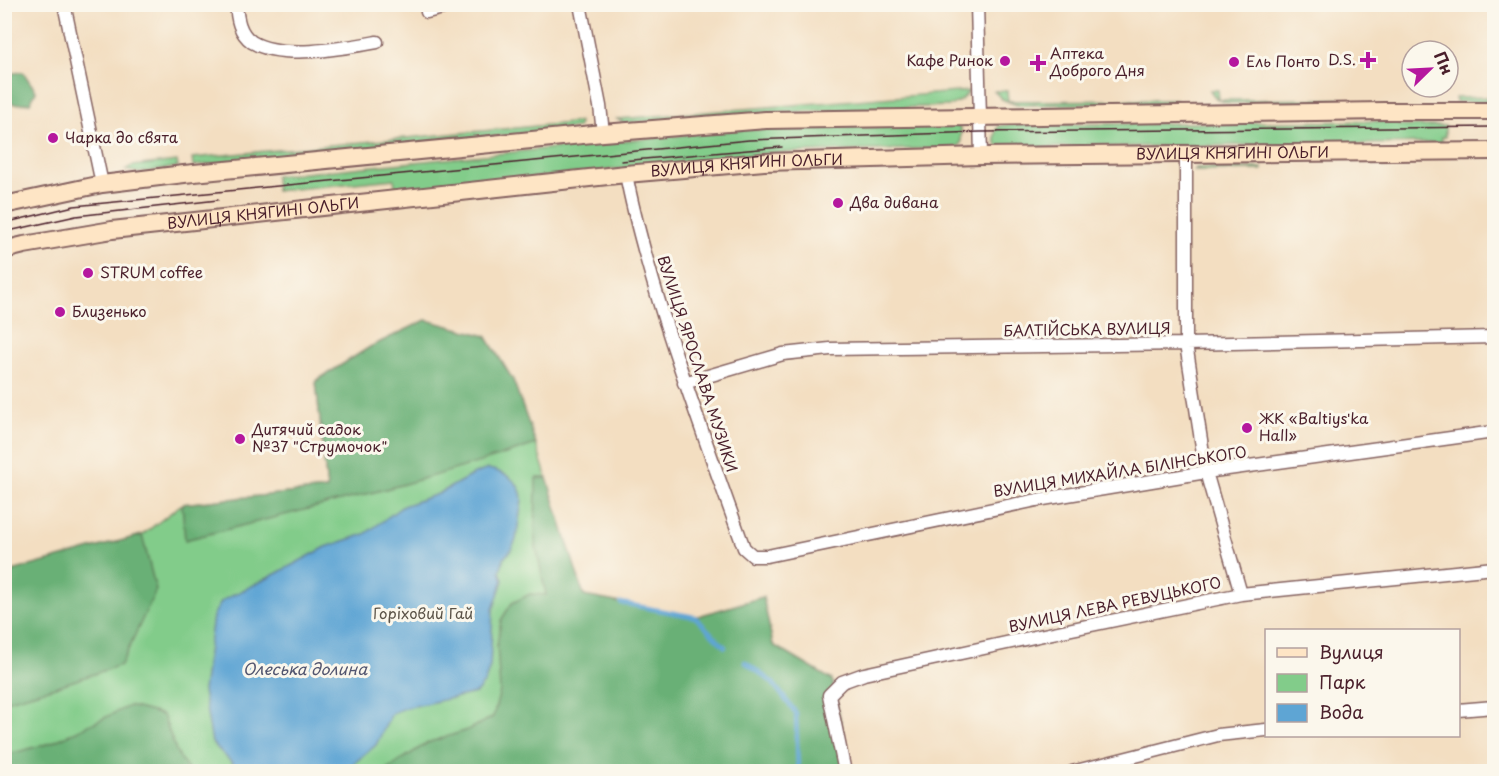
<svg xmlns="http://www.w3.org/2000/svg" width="1499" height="776" viewBox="0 0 1499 776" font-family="'Playpen Sans',sans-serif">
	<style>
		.green { fill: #82cc8a; stroke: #66765a; stroke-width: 1.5 }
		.forest { fill: #69b076; stroke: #5a6850; stroke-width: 1.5 }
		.water { fill: #5ea5d4; stroke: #546280; stroke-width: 1.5 }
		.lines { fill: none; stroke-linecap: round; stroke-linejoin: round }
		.stream { stroke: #5ea5d4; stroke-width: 4.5 }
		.minor-casing { stroke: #856260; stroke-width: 15 }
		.secondary-casing { stroke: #856260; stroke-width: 20 }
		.minor { stroke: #fff; stroke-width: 12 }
		.secondary { stroke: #fee5c5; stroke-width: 16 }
		.tram { stroke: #4a1f2b; stroke-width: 1.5 }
		.poi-dot { fill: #b5179e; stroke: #fbf7ec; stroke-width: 2 }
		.labels { text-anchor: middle; stroke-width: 6; stroke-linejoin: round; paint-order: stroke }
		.poi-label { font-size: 15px; fill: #4a1f2b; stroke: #fbf7ec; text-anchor: start }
		.street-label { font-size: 15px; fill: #4a1f2b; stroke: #fbf7ec }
		.park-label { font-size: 15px; fill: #5b5348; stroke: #fbf7ec }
		.water-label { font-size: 16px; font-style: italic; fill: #52556f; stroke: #fbf7ec }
	</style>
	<rect width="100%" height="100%" fill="#fbf7ec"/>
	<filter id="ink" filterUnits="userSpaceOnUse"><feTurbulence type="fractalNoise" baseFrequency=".0167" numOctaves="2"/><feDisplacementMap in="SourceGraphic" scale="12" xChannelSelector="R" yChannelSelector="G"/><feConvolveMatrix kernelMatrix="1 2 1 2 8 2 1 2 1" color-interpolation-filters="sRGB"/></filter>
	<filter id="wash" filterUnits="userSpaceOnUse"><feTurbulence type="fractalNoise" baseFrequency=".008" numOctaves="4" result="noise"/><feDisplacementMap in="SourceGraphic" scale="24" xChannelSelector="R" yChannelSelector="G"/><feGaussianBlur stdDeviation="1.35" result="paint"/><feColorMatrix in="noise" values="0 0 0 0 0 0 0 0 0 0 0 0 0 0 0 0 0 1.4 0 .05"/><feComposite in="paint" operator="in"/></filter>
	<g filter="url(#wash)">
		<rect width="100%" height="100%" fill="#f3dec1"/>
		<path class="green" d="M 1210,90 L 1218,90 L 1219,100 L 1344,99 L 1334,102 L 1228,103 C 1219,102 1215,98 1210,90 Z
			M 969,91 C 963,100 958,103 948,106 L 764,113 L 624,123 L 617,119 Z
			M 994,91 L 1007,91 L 1008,101 L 1177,100 L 1168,104 L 1017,105 L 1002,99 Z
			M 1494,97 L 1494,102 L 1456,102 L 1455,98 Z
			M 1399,121 L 1399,126 L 1445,126 L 1445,137 L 1442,137 L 1442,143 L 1002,148 C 993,145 994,134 998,126 L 1004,125 Z
			M 579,122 L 578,128 L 193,166 L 192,158 Z
			M 951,125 L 958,125 L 961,129 L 961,143 L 957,147 L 951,148 L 774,153 L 396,192 L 394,179 L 276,191 L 275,176 L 734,130 Z
			M 177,161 L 178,167 L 139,173 L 125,170 L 132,166 Z
			M 1196,168 L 1262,168 L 1262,170 L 1194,171 Z
			M 426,320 L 486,336 L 513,380 L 536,444 L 584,596 L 695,617 L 763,597 L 773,645 L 832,680 L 851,772 L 5,772 L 5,573 L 142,535 L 182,504 L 327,489 L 316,381 L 370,347 Z"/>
		<path class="forest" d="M 23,72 L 36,91 L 30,103 L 14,104 L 5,99 L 5,74 Z
			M 426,320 L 486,336 L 513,380 L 536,444 C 422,483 302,510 185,540 L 182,504 L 327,489 L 316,381 L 370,347 Z
			M 536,478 L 547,478 L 584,596 L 695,617 L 763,597 L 773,645 L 832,680 L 851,771 L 383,772 L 427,743 L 468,730 L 493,717 L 500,691 L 497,645 L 501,620 L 512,603 L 530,594 L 546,595 L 535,542 Z
			M 142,535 L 156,590 L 121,665 L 55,687 L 5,701 L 5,573 Z
			M 129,706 L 163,715 L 177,753 L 189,771 L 5,771 L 5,755 L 51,743 Z"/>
		<path class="water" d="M 488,469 C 504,472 522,481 522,500 L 516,540 L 511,550 L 504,558 L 500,571 L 503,580 L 493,610 L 490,666 L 485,682 L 476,693 L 405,708 L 392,713 L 376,745 L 352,765 L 347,771 L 244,772 L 236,767 L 212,743 L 203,691 L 213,616 L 221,602 L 227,598 L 266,579 L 326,547 L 365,534 L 403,506 L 438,494 L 472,475 Z"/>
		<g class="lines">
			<path class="stream" d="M 621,603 L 695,617 L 725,647
				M 745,662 L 772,682 L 796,713 L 798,772"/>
		</g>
	</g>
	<g filter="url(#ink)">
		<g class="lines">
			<g class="minor-casing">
				<path id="minor" d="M 64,4 L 102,184
					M 236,4 C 237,18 239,33 252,42 C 282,60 344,48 377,42
					M 580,4 L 600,106 L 603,133
					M 977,4 L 981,156
					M 427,12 L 459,4
					M 1186,154 L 1186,344 L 1206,472 L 1241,594
					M 626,174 C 635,222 649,269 663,315 C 688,394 716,471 744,548 L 753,556 L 767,556 L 1037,500 L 1206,472 L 1494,432
					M 684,383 L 783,354 L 830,349 L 1186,344 L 1494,337
					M 1458,710 L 1494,707
					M 845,772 L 829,695 L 842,682 L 864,674 L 1048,634 L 1241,594 L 1494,568
					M 1072,772 L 1218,735 L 1266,730"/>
			</g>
			<g class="secondary-casing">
				<g id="secondary">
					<path d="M 4,205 L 102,184 L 184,174 L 603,133 L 766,120 L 1385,111 L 1494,111"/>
					<path id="s1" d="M 4,250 L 24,245 L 112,230 L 626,174 L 764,162 L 981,156 L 1494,151"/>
				</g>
			</g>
			<use href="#minor" class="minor"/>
			<use href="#secondary" class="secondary"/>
			<path class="tram" d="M 621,161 L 782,147
				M 4,223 L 74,206 L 749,140 L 980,132 L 1494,127
				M 4,232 L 76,216 L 218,200"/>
		</g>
	</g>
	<g class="poi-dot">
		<path d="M1365 51h6v6h6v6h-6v6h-6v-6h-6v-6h6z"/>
		<circle cx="1005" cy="61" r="6"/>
		<circle cx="1234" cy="62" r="6"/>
		<path d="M1035 54h6v6h6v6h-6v6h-6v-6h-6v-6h6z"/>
		<circle cx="53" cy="138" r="6"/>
		<circle cx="838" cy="203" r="6"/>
		<circle cx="88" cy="273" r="6"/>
		<circle cx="60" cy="312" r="6"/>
		<circle cx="1247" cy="428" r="6"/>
		<circle cx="240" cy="439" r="6"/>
	</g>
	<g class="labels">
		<g class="poi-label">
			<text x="1050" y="59">Аптека<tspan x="1050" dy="17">Доброго Дня</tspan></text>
			<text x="1356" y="65" text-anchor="end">D.S.</text>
			<text x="993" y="66" text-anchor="end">Кафе Ринок</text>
			<text x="1246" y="67">Ель Понто</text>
			<text x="65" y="143">Чарка до свята</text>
			<text x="850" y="208">Два дивана</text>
			<text x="100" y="278">STRUM coffee</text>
			<text x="72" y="317">Близенько</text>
			<text x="1259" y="424">ЖК «Baltiysʹka<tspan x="1259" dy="17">Hall»</tspan></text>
			<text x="252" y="435">Дитячий садок<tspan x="252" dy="17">№37 "Струмочок"</tspan></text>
		</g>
		<g class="street-label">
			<text dy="5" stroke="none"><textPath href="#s1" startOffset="1234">ВУЛИЦЯ КНЯГИНІ ОЛЬГИ</textPath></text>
			<text dy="5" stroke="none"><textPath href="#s1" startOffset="748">ВУЛИЦЯ КНЯГИНІ ОЛЬГИ</textPath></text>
			<text dy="5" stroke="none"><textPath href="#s1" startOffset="262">ВУЛИЦЯ КНЯГИНІ ОЛЬГИ</textPath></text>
			<text transform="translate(1087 330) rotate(-1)" y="5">БАЛТІЙСЬКА ВУЛИЦЯ</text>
			<text transform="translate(697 364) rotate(72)" y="5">ВУЛИЦЯ ЯРОСЛАВА МУЗИКИ</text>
			<text transform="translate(1120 472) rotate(-9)" y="5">ВУЛИЦЯ МИХАЙЛА БІЛІНСЬКОГО</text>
			<text transform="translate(1115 605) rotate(-12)" y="5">ВУЛИЦЯ ЛЕВА РЕВУЦЬКОГО</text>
		</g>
		<g class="park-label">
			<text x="423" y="619">Горіховий Гай</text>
		</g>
		<g class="water-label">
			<text x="305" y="675">Олеська долина</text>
		</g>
	</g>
	<rect width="1499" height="776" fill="none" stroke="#fbf7ec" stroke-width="24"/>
	<rect x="1265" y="629" width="195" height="108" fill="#fbf7ec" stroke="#b4a19f" stroke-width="1.5"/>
	<rect x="1277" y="648" width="30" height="9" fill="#fee5c5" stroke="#b4a19f" stroke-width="1.5"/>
	<text x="1319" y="659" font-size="18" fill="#4a1f2b">Вулиця</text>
	<rect x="1277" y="674" width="30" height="18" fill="#82cc8a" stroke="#b4a19f" stroke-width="1.5"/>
	<text x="1319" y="689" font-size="18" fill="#4a1f2b">Парк</text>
	<rect x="1277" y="704" width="30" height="18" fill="#5ea5d4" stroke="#b4a19f" stroke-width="1.5"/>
	<text x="1319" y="719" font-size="18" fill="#4a1f2b">Вода</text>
	<g transform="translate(1430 69) rotate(66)"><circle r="28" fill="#fbf7ec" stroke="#b4a19f" stroke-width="1.5"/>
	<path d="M0-4.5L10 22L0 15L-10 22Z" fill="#b5179e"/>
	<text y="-9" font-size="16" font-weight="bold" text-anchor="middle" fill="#4a1f2b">Пн</text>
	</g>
</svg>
